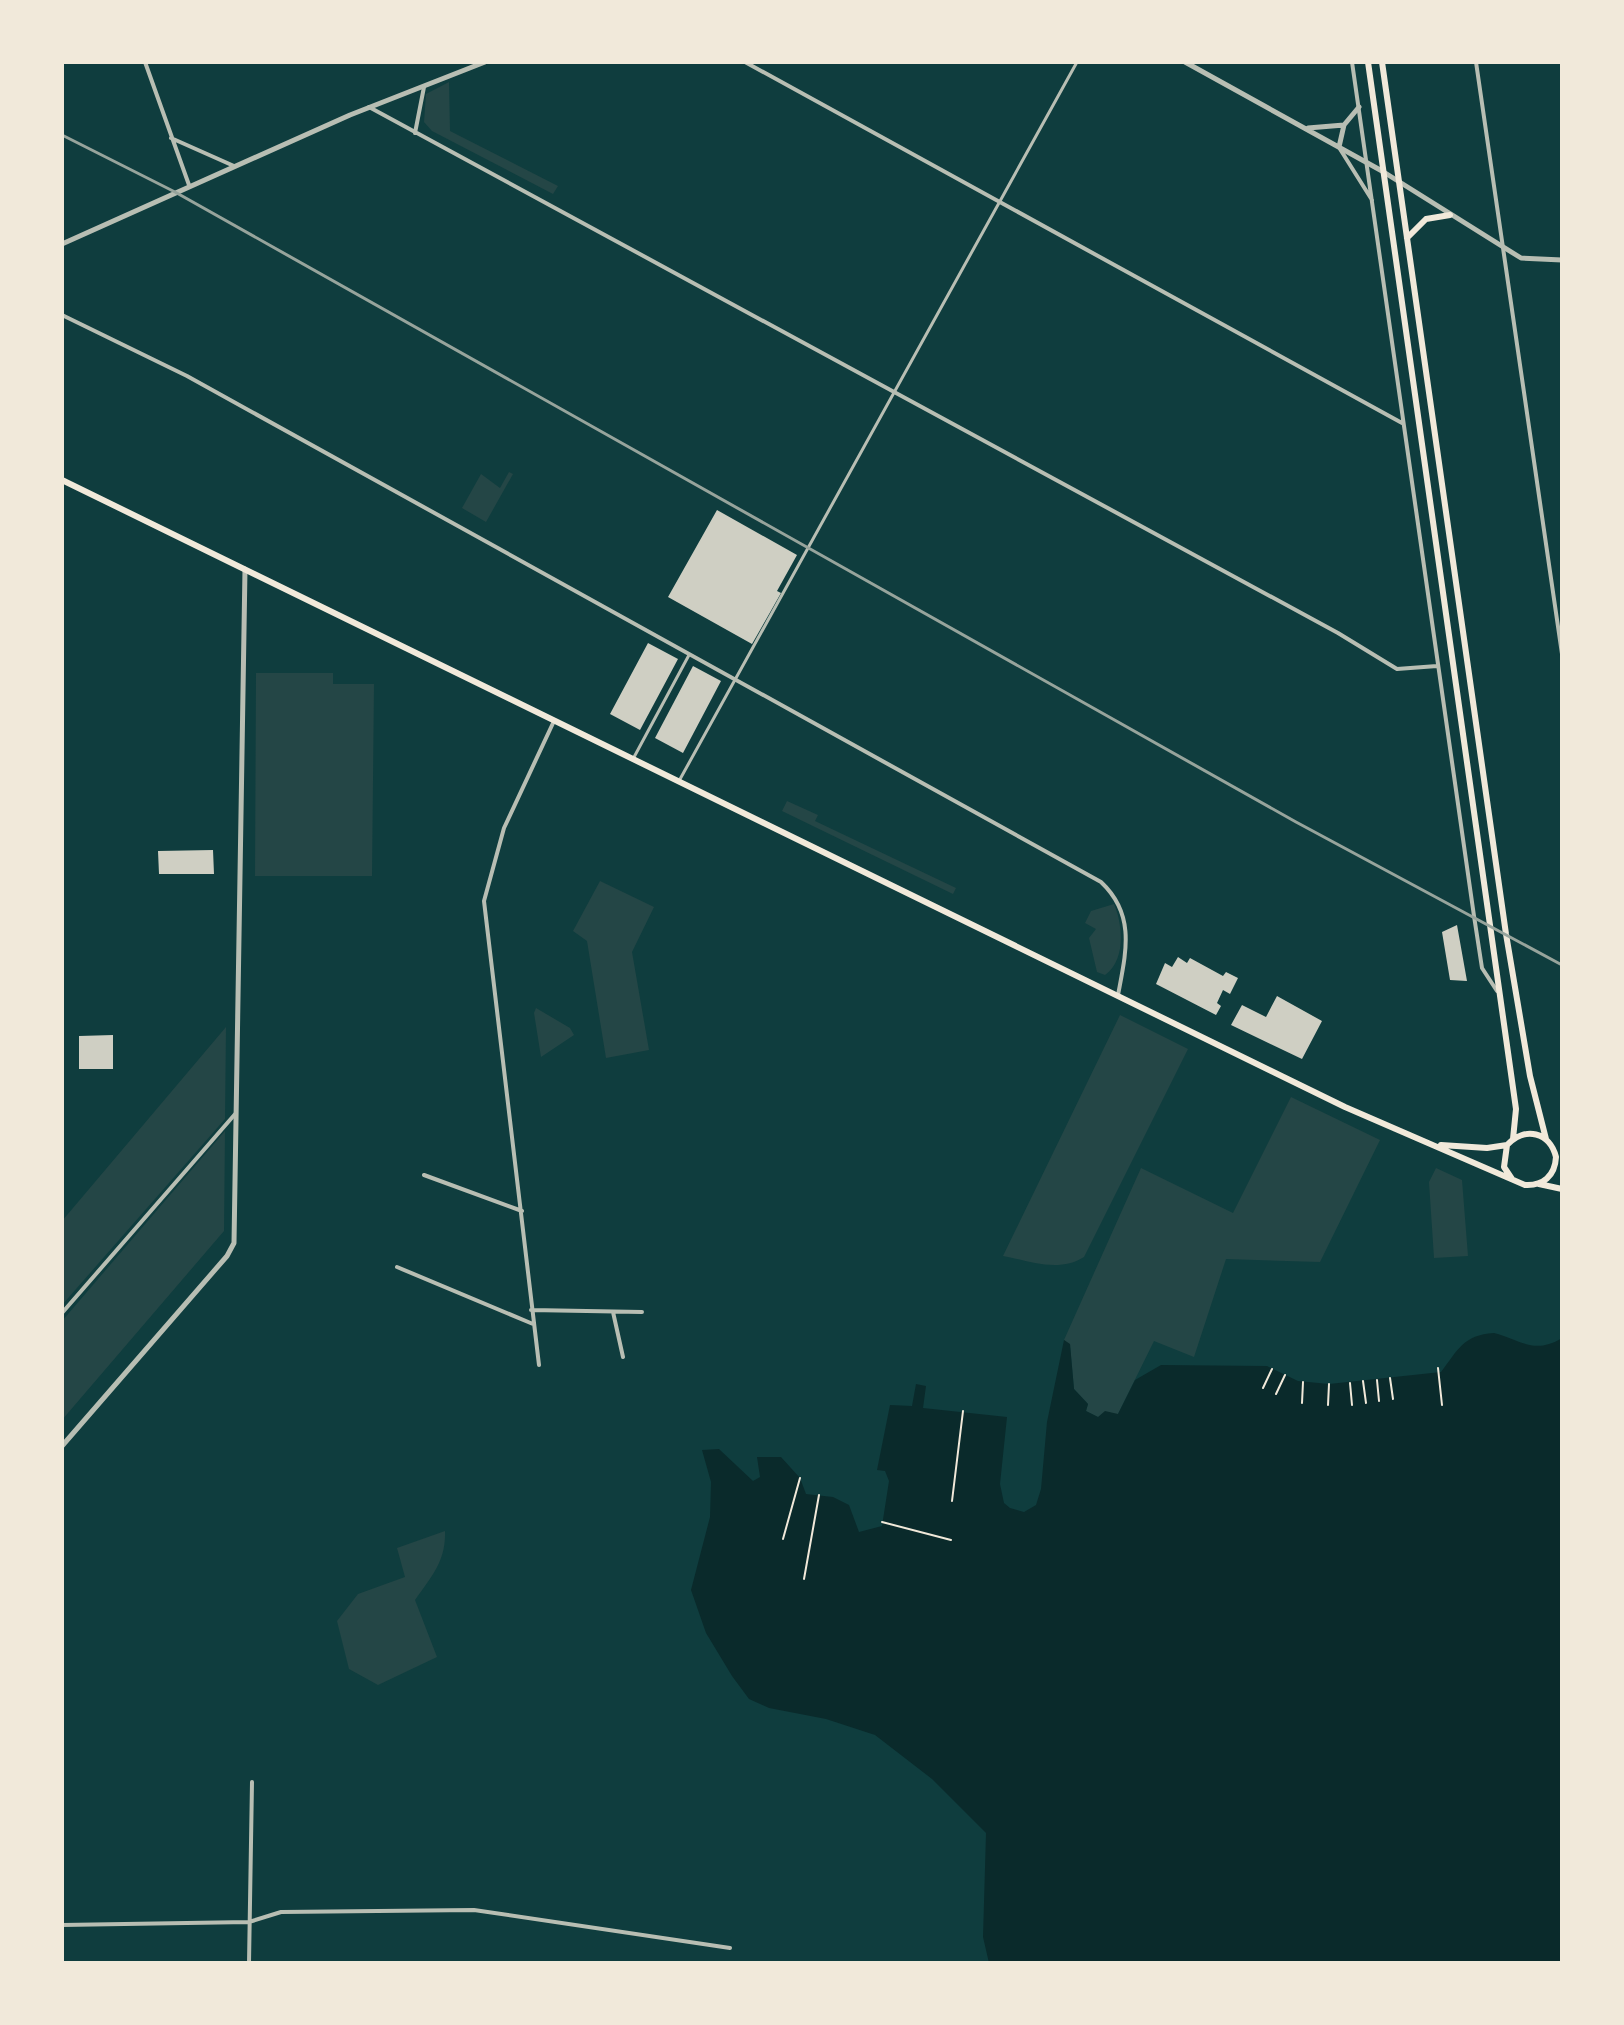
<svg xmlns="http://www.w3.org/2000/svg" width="1624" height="2025" viewBox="0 0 1624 2025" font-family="'DejaVu Sans',sans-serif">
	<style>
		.green { fill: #244646 }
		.water { fill: #0a2a2b }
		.building { fill: #cfcfc3 }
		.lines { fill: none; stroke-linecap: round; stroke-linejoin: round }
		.path { stroke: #f1e9da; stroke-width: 2 }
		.pedestrian { stroke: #b8beb3; stroke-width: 3 }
		.minor { stroke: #b8beb3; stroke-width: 4 }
		.tertiary { stroke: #b8beb3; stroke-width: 5 }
		.secondary { stroke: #f1e9da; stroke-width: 6 }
		.rail { stroke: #97a49c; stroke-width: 3 }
	</style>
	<rect width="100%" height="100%" fill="#0f3d3e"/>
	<path class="green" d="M 449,82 L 450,131 L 558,186 L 553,194 L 432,131 L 424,122 L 426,94 Z
		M 509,472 L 513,474 L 486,522 L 462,508 L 481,474 L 500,488 Z
		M 256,673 L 333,673 L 333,684 L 374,684 L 372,876 L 255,876 Z
		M 787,801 L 818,815 L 815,821 L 956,888 L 953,894 L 782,811 Z
		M 600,881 L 654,907 L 632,952 L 649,1050 L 606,1058 L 587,941 L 573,931 Z
		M 1114,904 C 1123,925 1126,960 1105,975 L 1097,972 L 1089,938 L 1096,929 L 1085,923 L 1091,911 Z
		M 536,1008 L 570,1028 L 574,1035 L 541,1057 L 534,1013 Z
		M 1120,1015 L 1188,1049 L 1084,1257 C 1059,1273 1029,1261 1003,1256 Z
		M 226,1027 L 225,1119 L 62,1305 L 62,1221 Z
		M 1291,1097 L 1380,1140 L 1320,1262 L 1226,1259 L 1194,1357 L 1154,1341 L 1118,1414 L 1098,1417 L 1086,1411 L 1088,1404 L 1074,1389 L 1070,1345 L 1064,1340 L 1141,1168 L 1233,1213 Z
		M 225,1131 L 224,1231 L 62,1420 L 62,1321 Z
		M 1436,1168 L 1462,1180 L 1468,1256 L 1434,1258 L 1429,1182 Z
		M 445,1531 C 446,1561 432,1576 415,1600 L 437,1657 L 378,1685 L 349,1669 L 337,1621 L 358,1594 L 405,1577 L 397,1548 Z"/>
	<path class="water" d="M 1494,1333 C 1521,1340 1534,1355 1562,1338 L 1562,1963 L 989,1963 L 983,1937 L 986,1833 L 932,1779 L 875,1735 L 826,1719 L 769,1708 L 749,1699 L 732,1676 L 706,1633 L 691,1590 L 710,1517 L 711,1482 L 702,1450 L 719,1449 L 753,1481 L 760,1477 L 757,1457 L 781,1457 L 800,1478 L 806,1494 L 833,1497 L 849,1505 L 859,1532 L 882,1526 L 889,1481 L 885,1471 L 877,1470 L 890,1405 L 912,1406 L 916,1384 L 926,1386 L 923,1408 L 1007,1417 L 1000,1484 L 1004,1503 L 1010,1508 L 1024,1512 L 1036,1505 L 1041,1489 L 1047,1422 L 1064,1340 L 1070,1344 L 1074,1389 L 1088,1404 L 1086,1411 L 1098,1417 L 1105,1411 L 1118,1414 L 1135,1380 L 1161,1365 L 1267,1366 L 1298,1381 L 1329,1384 L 1441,1372 C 1458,1350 1463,1335 1494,1333 Z"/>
	<path class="building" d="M 717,510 L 797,555 L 777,591 L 781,593 L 752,644 L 668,597 Z
		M 648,643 L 678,659 L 640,730 L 610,714 Z
		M 693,666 L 721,681 L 683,753 L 655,738 Z
		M 213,850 L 214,874 L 159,874 L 158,851 Z
		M 1457,925 L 1467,981 L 1450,980 L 1442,932 Z
		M 1178,957 L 1187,963 L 1190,958 L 1223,976 L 1226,972 L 1238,978 L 1230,994 L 1223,990 L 1217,1003 L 1221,1006 L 1216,1015 L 1156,984 L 1165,963 L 1172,967 Z
		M 1277,996 L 1322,1021 L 1302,1059 L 1231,1025 L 1242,1005 L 1266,1017 Z
		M 113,1035 L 113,1069 L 79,1069 L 79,1036 Z"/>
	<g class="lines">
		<path class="path" d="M 1438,1368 L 1442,1405
			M 1390,1378 L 1393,1399
			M 1377,1380 L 1379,1401
			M 1363,1381 L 1366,1403
			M 1350,1383 L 1352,1405
			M 1263,1388 L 1272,1369
			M 1276,1394 L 1285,1375
			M 1302,1403 L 1303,1382
			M 1328,1405 L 1329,1384
			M 952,1501 L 963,1411
			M 882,1522 L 951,1540
			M 783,1539 L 800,1478
			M 804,1579 L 819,1495"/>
		<path class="pedestrian" d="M 633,759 L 689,655
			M 679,781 L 1077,62"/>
		<path class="minor" d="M 145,62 L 189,185
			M 745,62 L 1402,423
			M 1352,62 L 1474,916 L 1482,968 L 1497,991
			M 1476,62 L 1562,654
			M 369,107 L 1338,633 L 1397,669 L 1437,666
			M 415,133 L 424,87
			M 171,138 L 234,166
			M 1340,149 L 1372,200
			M 62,315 L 187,376 L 1101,882 C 1136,915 1126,952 1118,995
			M 424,1175 L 522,1211
			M 397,1267 L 533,1324
			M 531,1310 L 642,1312
			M 613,1312 L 623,1357
			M 62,1313 L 236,1113
			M 539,1365 L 484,901 L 504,828 L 554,721
			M 62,1925 L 249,1922 L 281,1912 L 474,1910 L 730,1948
			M 249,1963 L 252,1782"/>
		<path class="tertiary" d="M 1185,62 L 1382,171 L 1521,258 L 1562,260
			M 1308,128 L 1344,125
			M 1339,147 L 1344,125 L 1359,107
			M 62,244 L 350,115 L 485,62
			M 62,1446 L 227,1256 L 234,1243 L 245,569"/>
		<path class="secondary" d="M 1368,62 L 1516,1109 L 1513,1139
			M 1382,62 L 1506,934 L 1530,1076 L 1546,1139
			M 1407,238 L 1426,219 L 1450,215
			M 62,480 L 1345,1107 L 1525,1185 C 1543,1186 1555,1176 1556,1157 C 1550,1132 1525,1126 1507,1145 L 1504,1167 L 1512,1179
			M 1441,1145 L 1487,1148 L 1507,1145
			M 1539,1184 L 1562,1189"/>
		<path class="rail" d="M 62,135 L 175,192 L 1296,822 L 1562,965"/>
	</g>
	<rect width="1624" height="2025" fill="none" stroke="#f1e9da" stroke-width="128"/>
</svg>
